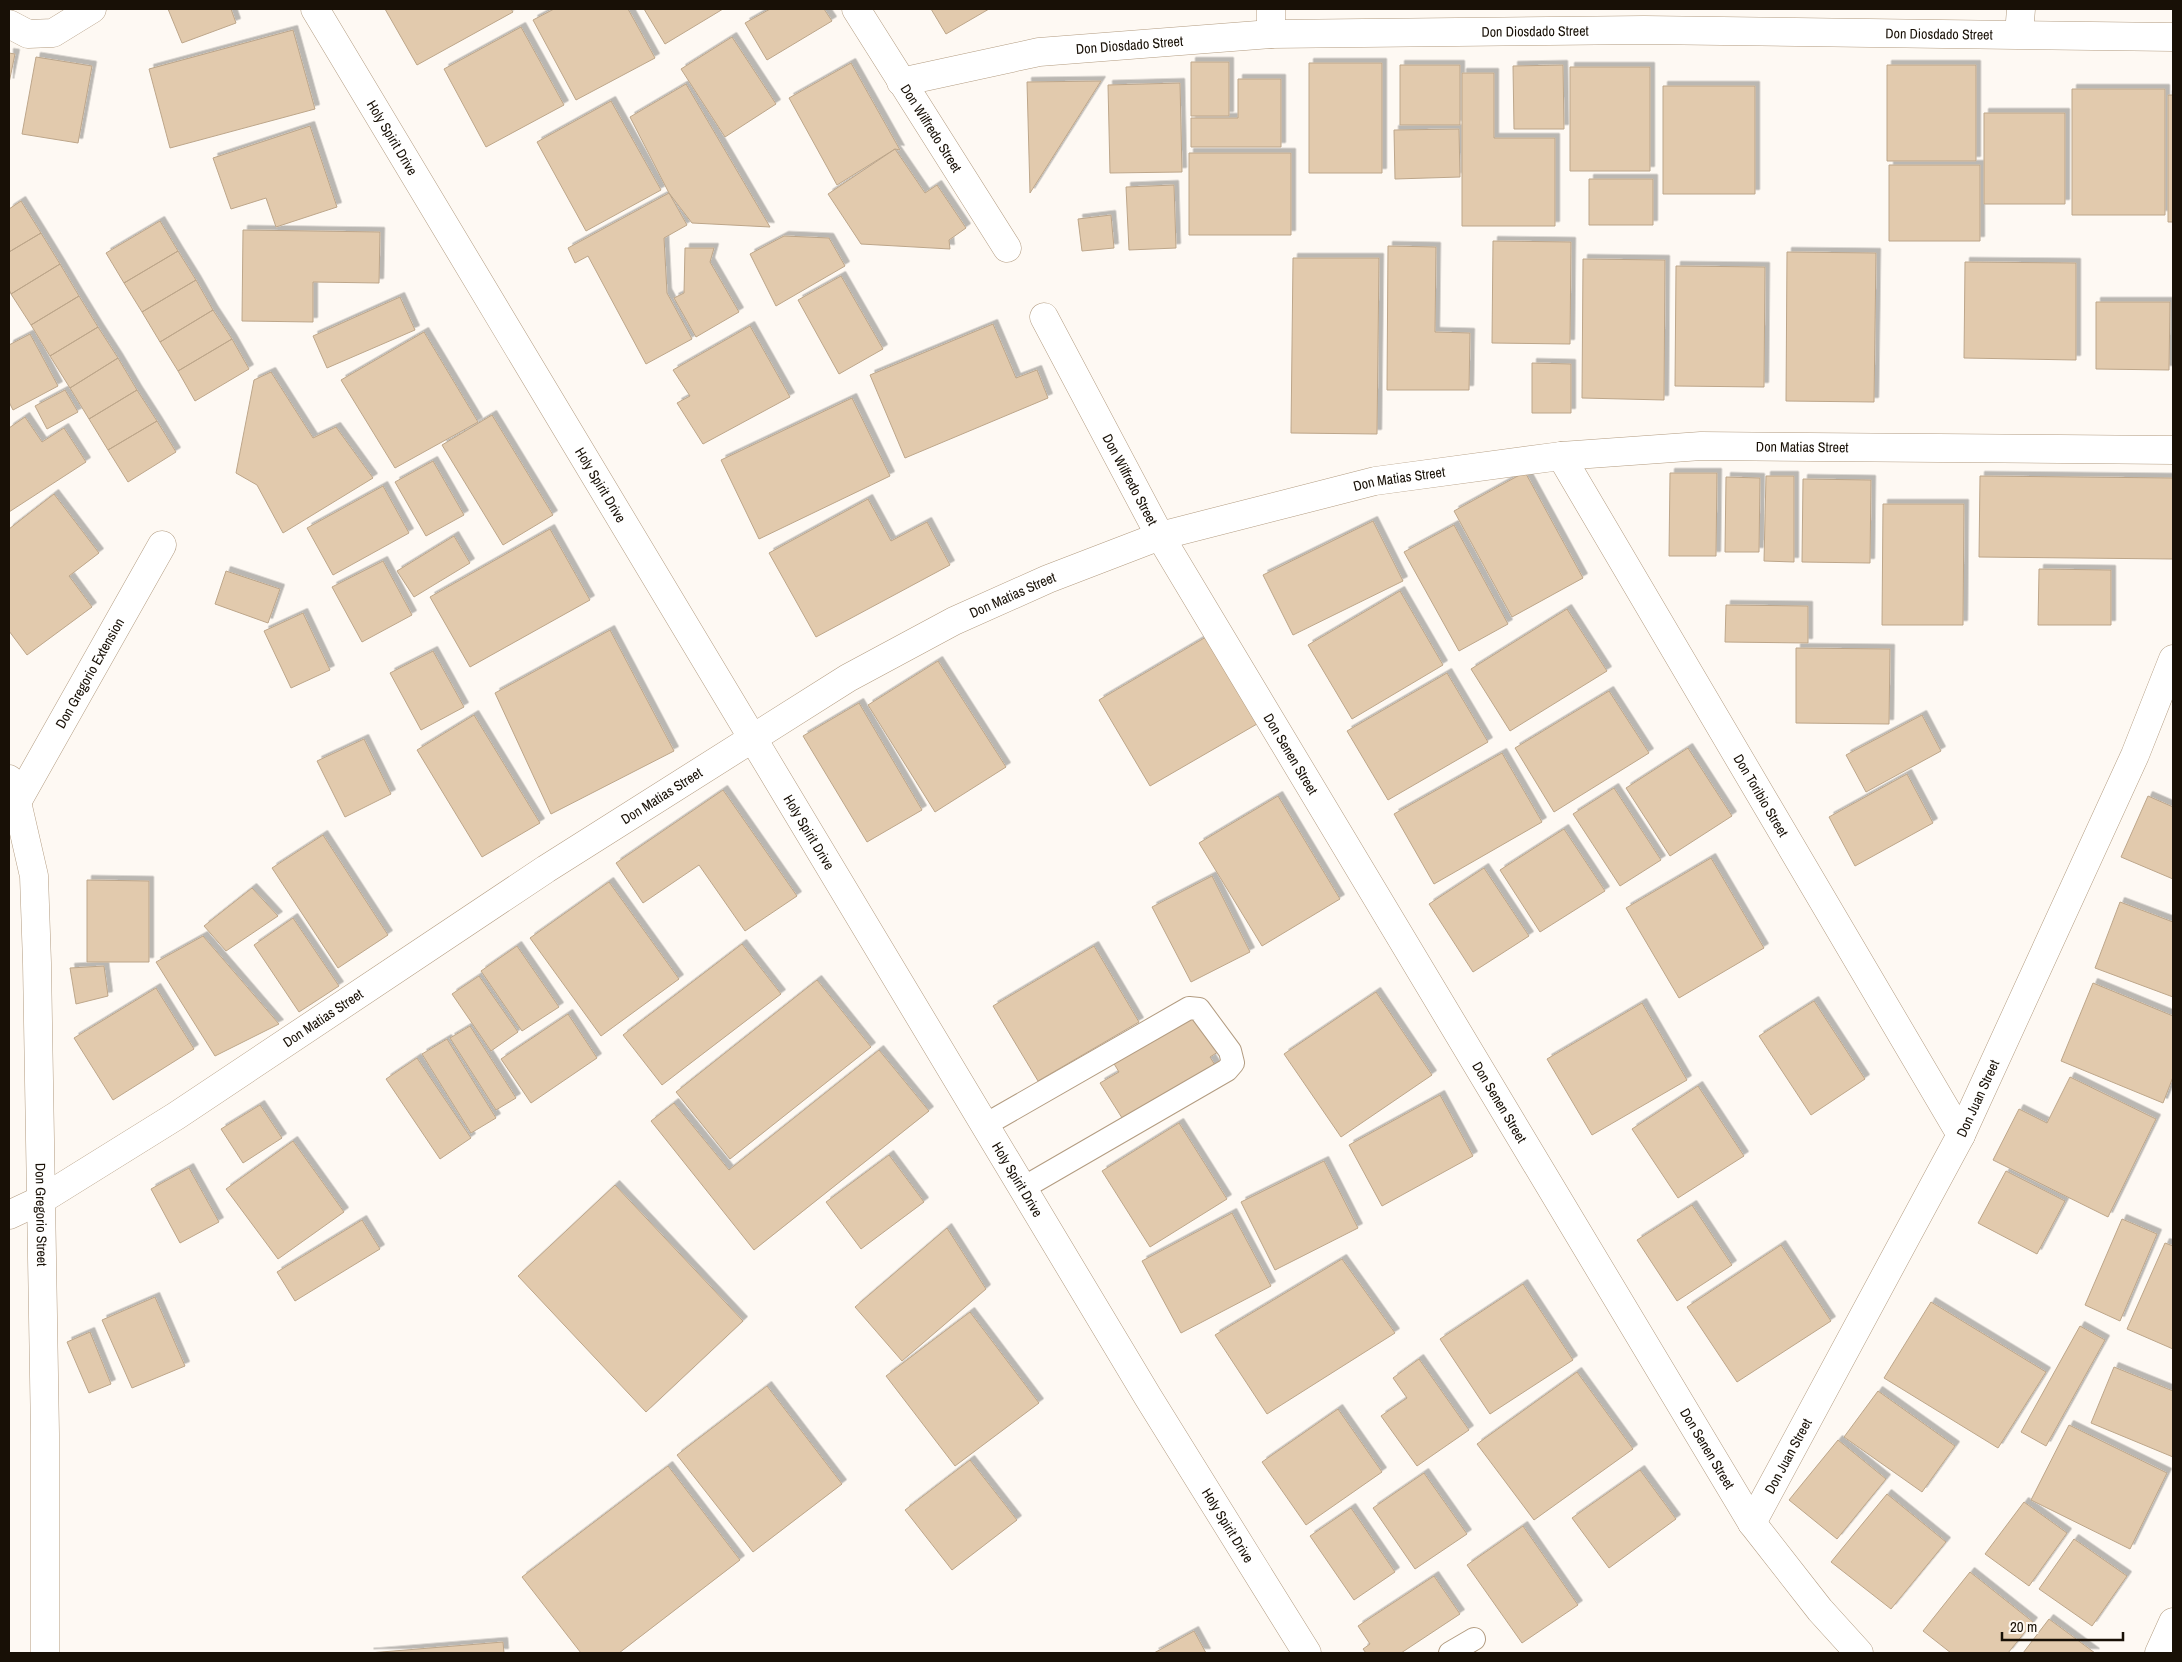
<svg xmlns="http://www.w3.org/2000/svg" width="2182" height="1662" viewBox="0 0 2182 1662" font-family="'Archivo Narrow',sans-serif">
	<style>
		.building { fill: #e2caad; stroke: #bda68a; filter: url(#shadow) }
		.lines { fill: none; stroke-linecap: round; stroke-linejoin: round }
		.service-casing { stroke: #b39c81; stroke-width: 24 }
		.minor-casing { stroke: #b39c81; stroke-width: 29 }
		.secondary-casing { stroke: #b39c81; stroke-width: 29 }
		.service { stroke: #fff; stroke-width: 22 }
		.minor { stroke: #fff; stroke-width: 28 }
		.secondary { stroke: #fff; stroke-width: 28 }
		.labels { text-anchor: middle; stroke-width: 4; stroke-linejoin: round; paint-order: stroke }
		.street-label { font-size: 14px; fill: #181006; stroke: #fef9f3 }
	</style>
	<defs>
		<filter id="shadow"><feDropShadow dx="4.5" dy="-4.5" stdDeviation="0" flood-color="#0004"/></filter>
	</defs>
	<rect width="100%" height="100%" fill="#fef9f3"/>
	<path class="building" d="M 168,9 L 231,9 L 236,23 L 182,43 Z
		M 385,9 L 511,9 L 513,12 L 417,65 Z
		M 554,9 L 628,9 L 655,58 L 576,100 L 533,20 Z
		M 644,9 L 723,9 L 665,44 Z
		M 770,9 L 824,9 L 832,21 L 767,60 L 745,23 Z
		M 931,9 L 989,9 L 946,34 Z
		M 521,27 L 564,105 L 486,147 L 444,69 Z
		M 293,30 L 315,109 L 170,148 L 149,69 Z
		M 732,37 L 776,104 L 725,137 L 681,69 Z
		M 9,53 L 15,54 L 9,83 Z
		M 36,57 L 92,66 L 78,143 L 22,134 Z
		M 1191,62 L 1229,62 L 1229,116 L 1191,116 Z
		M 851,63 L 900,150 L 895,149 L 837,185 L 789,98 Z
		M 1309,63 L 1382,63 L 1382,173 L 1309,173 Z
		M 1400,65 L 1460,65 L 1460,125 L 1400,125 Z
		M 1563,65 L 1564,129 L 1514,129 L 1513,66 Z
		M 1887,65 L 1976,65 L 1976,161 L 1887,161 Z
		M 1570,67 L 1650,67 L 1650,171 L 1570,171 Z
		M 1462,73 L 1494,73 L 1494,138 L 1555,138 L 1555,226 L 1462,226 Z
		M 1238,79 L 1281,79 L 1281,147 L 1191,147 L 1191,118 L 1238,118 Z
		M 1101,81 L 1030,193 L 1027,82 Z
		M 1180,83 L 1182,172 L 1110,173 L 1108,85 Z
		M 686,84 L 770,227 L 692,223 L 669,193 L 630,117 Z
		M 1663,86 L 1755,86 L 1755,194 L 1663,194 Z
		M 2072,89 L 2165,89 L 2165,215 L 2072,215 Z
		M 2168,95 L 2173,95 L 2173,222 L 2168,222 Z
		M 611,101 L 661,190 L 586,231 L 537,142 Z
		M 1984,113 L 2065,113 L 2065,204 L 1984,204 Z
		M 310,126 L 337,207 L 276,227 L 266,198 L 231,209 L 213,158 Z
		M 1459,129 L 1460,177 L 1395,179 L 1394,130 Z
		M 895,149 L 925,193 L 937,185 L 966,228 L 949,240 L 950,249 L 861,244 L 828,194 Z
		M 1189,153 L 1291,153 L 1291,235 L 1189,235 Z
		M 1889,165 L 1980,165 L 1980,241 L 1889,241 Z
		M 1589,179 L 1653,179 L 1653,225 L 1589,225 Z
		M 1174,185 L 1176,248 L 1129,250 L 1126,187 Z
		M 669,193 L 687,225 L 664,238 L 667,293 L 692,339 L 646,364 L 588,256 L 575,263 L 568,248 Z
		M 21,201 L 41,233 L 9,252 L 9,209 Z
		M 1111,215 L 1114,248 L 1082,251 L 1078,219 Z
		M 160,221 L 178,251 L 124,283 L 106,253 Z
		M 243,230 L 380,232 L 379,283 L 313,282 L 313,322 L 242,321 Z
		M 41,233 L 60,264 L 11,294 L 9,289 L 9,252 Z
		M 784,236 L 829,238 L 845,266 L 776,306 L 750,254 Z
		M 1493,241 L 1571,242 L 1570,344 L 1492,343 Z
		M 1388,246 L 1436,247 L 1435,332 L 1470,333 L 1469,390 L 1387,390 Z
		M 685,248 L 714,248 L 710,262 L 739,312 L 696,337 L 674,298 L 684,293 Z
		M 178,251 L 196,280 L 142,312 L 124,283 Z
		M 1787,252 L 1876,253 L 1874,402 L 1786,401 Z
		M 1293,258 L 1379,258 L 1377,434 L 1291,433 Z
		M 1583,259 L 1665,260 L 1664,400 L 1582,398 Z
		M 1965,262 L 2076,263 L 2076,360 L 1964,358 Z
		M 60,264 L 79,296 L 31,325 L 11,294 Z
		M 1676,266 L 1765,267 L 1764,387 L 1675,386 Z
		M 841,276 L 883,349 L 839,374 L 798,300 Z
		M 196,280 L 213,310 L 160,342 L 142,312 Z
		M 79,296 L 98,327 L 50,356 L 31,325 Z
		M 400,297 L 415,330 L 327,368 L 313,336 Z
		M 2096,302 L 2170,302 L 2169,370 L 2096,369 Z
		M 213,310 L 232,339 L 178,371 L 160,342 Z
		M 993,324 L 1016,378 L 1037,370 L 1048,398 L 905,458 L 870,375 Z
		M 750,326 L 790,397 L 703,444 L 677,403 L 690,396 L 673,370 Z
		M 98,327 L 118,358 L 70,388 L 50,356 Z
		M 424,332 L 478,422 L 395,468 L 341,380 Z
		M 30,334 L 58,386 L 13,410 L 9,402 L 9,345 Z
		M 232,339 L 249,369 L 195,401 L 178,371 Z
		M 118,358 L 137,390 L 89,419 L 70,388 Z
		M 1532,363 L 1571,364 L 1571,413 L 1532,413 Z
		M 271,372 L 313,438 L 336,427 L 373,478 L 283,533 L 257,485 L 236,473 L 254,380 Z
		M 65,390 L 78,412 L 47,429 L 35,406 Z
		M 137,390 L 157,421 L 108,450 L 89,419 Z
		M 852,398 L 890,476 L 759,539 L 721,460 Z
		M 492,415 L 553,515 L 503,545 L 442,445 Z
		M 25,417 L 42,442 L 64,428 L 86,462 L 9,512 L 9,428 Z
		M 157,421 L 176,452 L 128,482 L 108,450 Z
		M 433,461 L 464,515 L 426,536 L 395,482 Z
		M 1525,472 L 1583,578 L 1512,617 L 1454,511 Z
		M 1670,473 L 1717,473 L 1716,556 L 1669,556 Z
		M 1766,476 L 1794,476 L 1794,562 L 1764,561 Z
		M 1980,476 L 2173,478 L 2173,559 L 1979,557 Z
		M 1726,477 L 1760,478 L 1759,552 L 1725,552 Z
		M 1803,479 L 1871,480 L 1870,563 L 1802,562 Z
		M 383,486 L 409,533 L 333,575 L 307,528 Z
		M 54,494 L 99,553 L 69,576 L 92,607 L 27,655 L 9,631 L 9,529 Z
		M 868,499 L 891,541 L 927,522 L 950,565 L 816,637 L 769,553 Z
		M 1883,504 L 1964,504 L 1963,625 L 1882,625 Z
		M 1373,521 L 1403,581 L 1293,635 L 1263,575 Z
		M 1454,525 L 1508,624 L 1459,651 L 1404,552 Z
		M 550,529 L 590,600 L 470,667 L 430,597 Z
		M 454,536 L 470,563 L 414,597 L 397,571 Z
		M 383,561 L 412,615 L 362,642 L 332,587 Z
		M 2039,569 L 2111,570 L 2111,625 L 2038,625 Z
		M 226,571 L 280,589 L 268,623 L 215,604 Z
		M 1400,591 L 1443,665 L 1352,719 L 1308,645 Z
		M 1726,605 L 1808,606 L 1808,643 L 1725,642 Z
		M 1567,609 L 1607,671 L 1510,731 L 1471,669 Z
		M 303,613 L 330,670 L 291,688 L 264,631 Z
		M 610,630 L 674,751 L 551,814 L 495,693 Z
		M 1206,637 L 1257,724 L 1150,786 L 1099,700 Z
		M 1796,648 L 1890,649 L 1889,724 L 1796,723 Z
		M 433,651 L 464,707 L 421,730 L 390,673 Z
		M 938,661 L 1006,767 L 935,812 L 868,705 Z
		M 1447,673 L 1488,742 L 1388,800 L 1347,731 Z
		M 1609,691 L 1649,753 L 1554,812 L 1515,748 Z
		M 859,703 L 922,810 L 867,842 L 803,736 Z
		M 474,715 L 540,823 L 482,857 L 417,750 Z
		M 1922,715 L 1941,751 L 1866,792 L 1846,755 Z
		M 364,739 L 391,794 L 345,817 L 317,761 Z
		M 1688,748 L 1732,816 L 1670,856 L 1626,788 Z
		M 1502,753 L 1542,822 L 1434,884 L 1394,814 Z
		M 1907,774 L 1933,823 L 1855,866 L 1829,817 Z
		M 1614,788 L 1661,860 L 1620,886 L 1573,814 Z
		M 723,790 L 797,896 L 745,931 L 699,865 L 643,903 L 616,863 Z
		M 1278,796 L 1340,899 L 1262,946 L 1199,843 Z
		M 2148,796 L 2173,807 L 2173,879 L 2121,857 Z
		M 1564,829 L 1605,891 L 1540,932 L 1500,870 Z
		M 323,835 L 388,935 L 338,968 L 272,868 Z
		M 1711,858 L 1764,948 L 1679,998 L 1626,908 Z
		M 1484,868 L 1529,936 L 1473,972 L 1429,904 Z
		M 1212,876 L 1250,952 L 1191,982 L 1152,907 Z
		M 87,880 L 149,881 L 149,962 L 87,962 Z
		M 609,882 L 679,979 L 601,1036 L 530,938 Z
		M 252,888 L 278,916 L 226,951 L 204,926 Z
		M 2120,902 L 2173,922 L 2173,997 L 2095,968 Z
		M 293,918 L 339,986 L 299,1012 L 254,945 Z
		M 203,936 L 279,1024 L 215,1056 L 156,962 Z
		M 742,944 L 781,994 L 662,1085 L 623,1035 Z
		M 517,946 L 559,1007 L 522,1031 L 481,971 Z
		M 1094,946 L 1139,1022 L 1038,1081 L 993,1006 Z
		M 104,966 L 108,996 L 76,1004 L 70,968 Z
		M 479,976 L 518,1032 L 491,1051 L 452,994 Z
		M 817,980 L 871,1047 L 730,1159 L 676,1092 Z
		M 2093,983 L 2173,1016 L 2173,1077 L 2163,1103 L 2061,1061 Z
		M 156,988 L 194,1049 L 113,1100 L 74,1038 Z
		M 1376,992 L 1432,1075 L 1341,1137 L 1284,1054 Z
		M 1814,1001 L 1865,1079 L 1811,1115 L 1759,1036 Z
		M 1642,1003 L 1687,1080 L 1592,1135 L 1547,1059 Z
		M 568,1014 L 597,1058 L 531,1103 L 501,1059 Z
		M 1189,1014 L 1196,1024 L 1202,1020 L 1221,1050 L 1210,1057 L 1215,1065 L 1124,1121 L 1100,1083 L 1119,1072 L 1113,1062 Z
		M 470,1026 L 516,1098 L 496,1110 L 450,1038 Z
		M 447,1039 L 496,1118 L 471,1133 L 422,1054 Z
		M 879,1050 L 929,1111 L 754,1250 L 651,1121 L 674,1103 L 729,1170 Z
		M 417,1058 L 471,1138 L 440,1159 L 386,1079 Z
		M 2070,1077 L 2156,1119 L 2108,1217 L 1993,1160 L 2019,1109 L 2047,1123 Z
		M 1698,1086 L 1744,1156 L 1678,1198 L 1632,1129 Z
		M 1440,1095 L 1473,1156 L 1382,1206 L 1349,1145 Z
		M 260,1105 L 282,1138 L 243,1163 L 221,1129 Z
		M 1179,1123 L 1227,1199 L 1150,1247 L 1102,1171 Z
		M 293,1141 L 344,1212 L 278,1259 L 226,1189 Z
		M 889,1155 L 924,1202 L 861,1249 L 826,1202 Z
		M 1324,1161 L 1358,1228 L 1275,1270 L 1241,1202 Z
		M 189,1168 L 219,1222 L 180,1243 L 151,1189 Z
		M 2006,1171 L 2065,1201 L 2037,1254 L 1978,1223 Z
		M 615,1185 L 743,1321 L 646,1412 L 518,1276 Z
		M 1692,1205 L 1732,1265 L 1677,1301 L 1637,1240 Z
		M 1232,1213 L 1271,1286 L 1181,1333 L 1142,1261 Z
		M 2122,1219 L 2157,1234 L 2120,1321 L 2085,1305 Z
		M 362,1220 L 380,1249 L 295,1301 L 277,1272 Z
		M 947,1228 L 986,1289 L 902,1361 L 855,1307 Z
		M 2165,1243 L 2173,1246 L 2173,1349 L 2127,1329 Z
		M 1781,1245 L 1831,1321 L 1737,1382 L 1687,1307 Z
		M 1342,1259 L 1395,1333 L 1267,1414 L 1215,1335 Z
		M 1523,1284 L 1573,1360 L 1490,1414 L 1440,1339 Z
		M 155,1297 L 185,1366 L 132,1388 L 102,1320 Z
		M 1931,1302 L 2046,1372 L 1998,1448 L 1884,1378 Z
		M 970,1312 L 1039,1403 L 955,1466 L 886,1376 Z
		M 2080,1326 L 2105,1340 L 2046,1446 L 2021,1432 Z
		M 90,1332 L 111,1384 L 89,1393 L 67,1342 Z
		M 1419,1359 L 1469,1430 L 1417,1466 L 1381,1416 L 1407,1398 L 1393,1378 Z
		M 2114,1367 L 2173,1391 L 2173,1457 L 2091,1423 Z
		M 1577,1372 L 1633,1449 L 1534,1520 L 1477,1444 Z
		M 767,1386 L 842,1484 L 753,1552 L 677,1455 Z
		M 1878,1391 L 1955,1446 L 1922,1492 L 1844,1437 Z
		M 1338,1409 L 1382,1472 L 1306,1525 L 1262,1462 Z
		M 2069,1425 L 2167,1473 L 2130,1549 L 2031,1500 Z
		M 1838,1440 L 1886,1479 L 1837,1539 L 1789,1500 Z
		M 970,1460 L 1017,1520 L 952,1570 L 905,1510 Z
		M 668,1466 L 740,1560 L 619,1653 L 581,1653 L 522,1577 Z
		M 1640,1470 L 1676,1519 L 1609,1568 L 1572,1518 Z
		M 1424,1473 L 1467,1534 L 1415,1569 L 1373,1508 Z
		M 1887,1494 L 1946,1542 L 1891,1609 L 1831,1562 Z
		M 2024,1502 L 2067,1533 L 2029,1586 L 1985,1554 Z
		M 1351,1508 L 1395,1572 L 1354,1600 L 1310,1536 Z
		M 1523,1526 L 1578,1605 L 1522,1643 L 1467,1565 Z
		M 2074,1539 L 2127,1576 L 2092,1626 L 2039,1589 Z
		M 1970,1572 L 2033,1622 L 2008,1653 L 1951,1653 L 1923,1631 Z
		M 1434,1576 L 1460,1614 L 1401,1653 L 1366,1653 L 1363,1649 L 1370,1644 L 1358,1626 Z
		M 2049,1619 L 2095,1653 L 2023,1653 Z
		M 1194,1631 L 1206,1653 L 1154,1653 Z
		M 503,1642 L 504,1653 L 369,1653 Z"/>
	<g class="lines">
		<g class="service-casing">
			<path id="service" d="M 985,1125 L 1189,1008 L 1199,1009 L 1230,1051 L 1233,1063 L 1227,1070 L 1023,1188
				M 1450,1653 L 1474,1639"/>
		</g>
		<g class="minor-casing">
			<g id="minor">
				<path id="s1" d="M 856,9 L 1007,248"/>
				<path d="M 9,24 L 28,34 L 53,33 L 92,9"/>
				<path d="M 1271,34 L 1271,9"/>
				<path d="M 2019,34 L 2021,9"/>
				<path id="s2" d="M 901,82 L 1039,52 L 1271,34 L 1644,30 L 2173,37"/>
				<path id="s3" d="M 1044,317 L 1160,536 L 1752,1523 L 1820,1610 L 1859,1653"/>
				<path id="s4" d="M 1561,456 L 1961,1135"/>
				<path id="s5" d="M 9,779 L 17,802 L 34,876 L 37,963 L 45,1434 L 45,1653"/>
				<path id="s6" d="M 17,802 L 162,545"/>
				<path id="s7" d="M 9,1215 L 41,1200 L 176,1116 L 546,869 L 848,678 L 954,621 L 1048,579 L 1160,536 L 1375,481 L 1561,456 L 1701,446 L 2173,450"/>
				<path id="s8" d="M 1752,1523 L 1961,1135 L 2135,755 L 2173,659"/>
				<path d="M 2159,1653 L 2173,1622"/>
			</g>
		</g>
		<g class="secondary-casing">
			<g id="secondary">
				<path id="s9" d="M 315,9 L 1148,1397 L 1307,1653"/>
			</g>
		</g>
		<use href="#service" class="service"/>
		<use href="#minor" class="minor"/>
		<use href="#secondary" class="secondary"/>
	</g>
	<g class="labels">
		<g class="street-label">
			<text dy="5" stroke="none"><textPath href="#s2" startOffset="638">Don Diosdado Street</textPath></text>
			<text dy="5" stroke="none"><textPath href="#s2" startOffset="1042">Don Diosdado Street</textPath></text>
			<text dy="5" stroke="none"><textPath href="#s2" startOffset="232">Don Diosdado Street</textPath></text>
			<text dy="5" stroke="none"><textPath href="#s1" startOffset="141">Don Wilfredo Street</textPath></text>
			<text dy="5" stroke="none"><textPath href="#s9" startOffset="150">Holy Spirit Drive</textPath></text>
			<text dy="5" stroke="none"><textPath href="#s7" startOffset="1991">Don Matias Street</textPath></text>
			<text dy="5" stroke="none"><textPath href="#s3" startOffset="184">Don Wilfredo Street</textPath></text>
			<text dy="5" stroke="none"><textPath href="#s7" startOffset="1586">Don Matias Street</textPath></text>
			<text dy="5" stroke="none"><textPath href="#s9" startOffset="555">Holy Spirit Drive</textPath></text>
			<text dy="5" stroke="none"><textPath href="#s7" startOffset="1181">Don Matias Street</textPath></text>
			<text dy="5" stroke="none"><textPath href="#s6" startOffset="148">Don Gregorio Extension</textPath></text>
			<text dy="5" stroke="none"><textPath href="#s3" startOffset="502">Don Senen Street</textPath></text>
			<text dy="5" stroke="none"><textPath href="#s7" startOffset="776">Don Matias Street</textPath></text>
			<text dy="5" stroke="none"><textPath href="#s4" startOffset="394">Don Toribio Street</textPath></text>
			<text dy="5" stroke="none"><textPath href="#s9" startOffset="960">Holy Spirit Drive</textPath></text>
			<text dy="5" stroke="none"><textPath href="#s7" startOffset="371">Don Matias Street</textPath></text>
			<text dy="5" stroke="none"><textPath href="#s8" startOffset="481">Don Juan Street</textPath></text>
			<text dy="5" stroke="none"><textPath href="#s3" startOffset="908">Don Senen Street</textPath></text>
			<text dy="5" stroke="none"><textPath href="#s9" startOffset="1365">Holy Spirit Drive</textPath></text>
			<text dy="5" stroke="none"><textPath href="#s5" startOffset="439">Don Gregorio Street</textPath></text>
			<text dy="5" stroke="none"><textPath href="#s3" startOffset="1312">Don Senen Street</textPath></text>
			<text dy="5" stroke="none"><textPath href="#s8" startOffset="76">Don Juan Street</textPath></text>
			<text dy="5" stroke="none"><textPath href="#s9" startOffset="1770">Holy Spirit Drive</textPath></text>
		</g>
	</g>
	<rect width="2182" height="1662" fill="none" stroke="#181006" stroke-width="20"/>
	<path d="M2002 1632v8h121v-8" fill="none" stroke="#181006" stroke-width="2.5"/>
	<text x="2010" y="1632" font-size="15" fill="#181006" stroke="#fef9f3" stroke-width="4" paint-order="stroke">20 m</text>
</svg>
